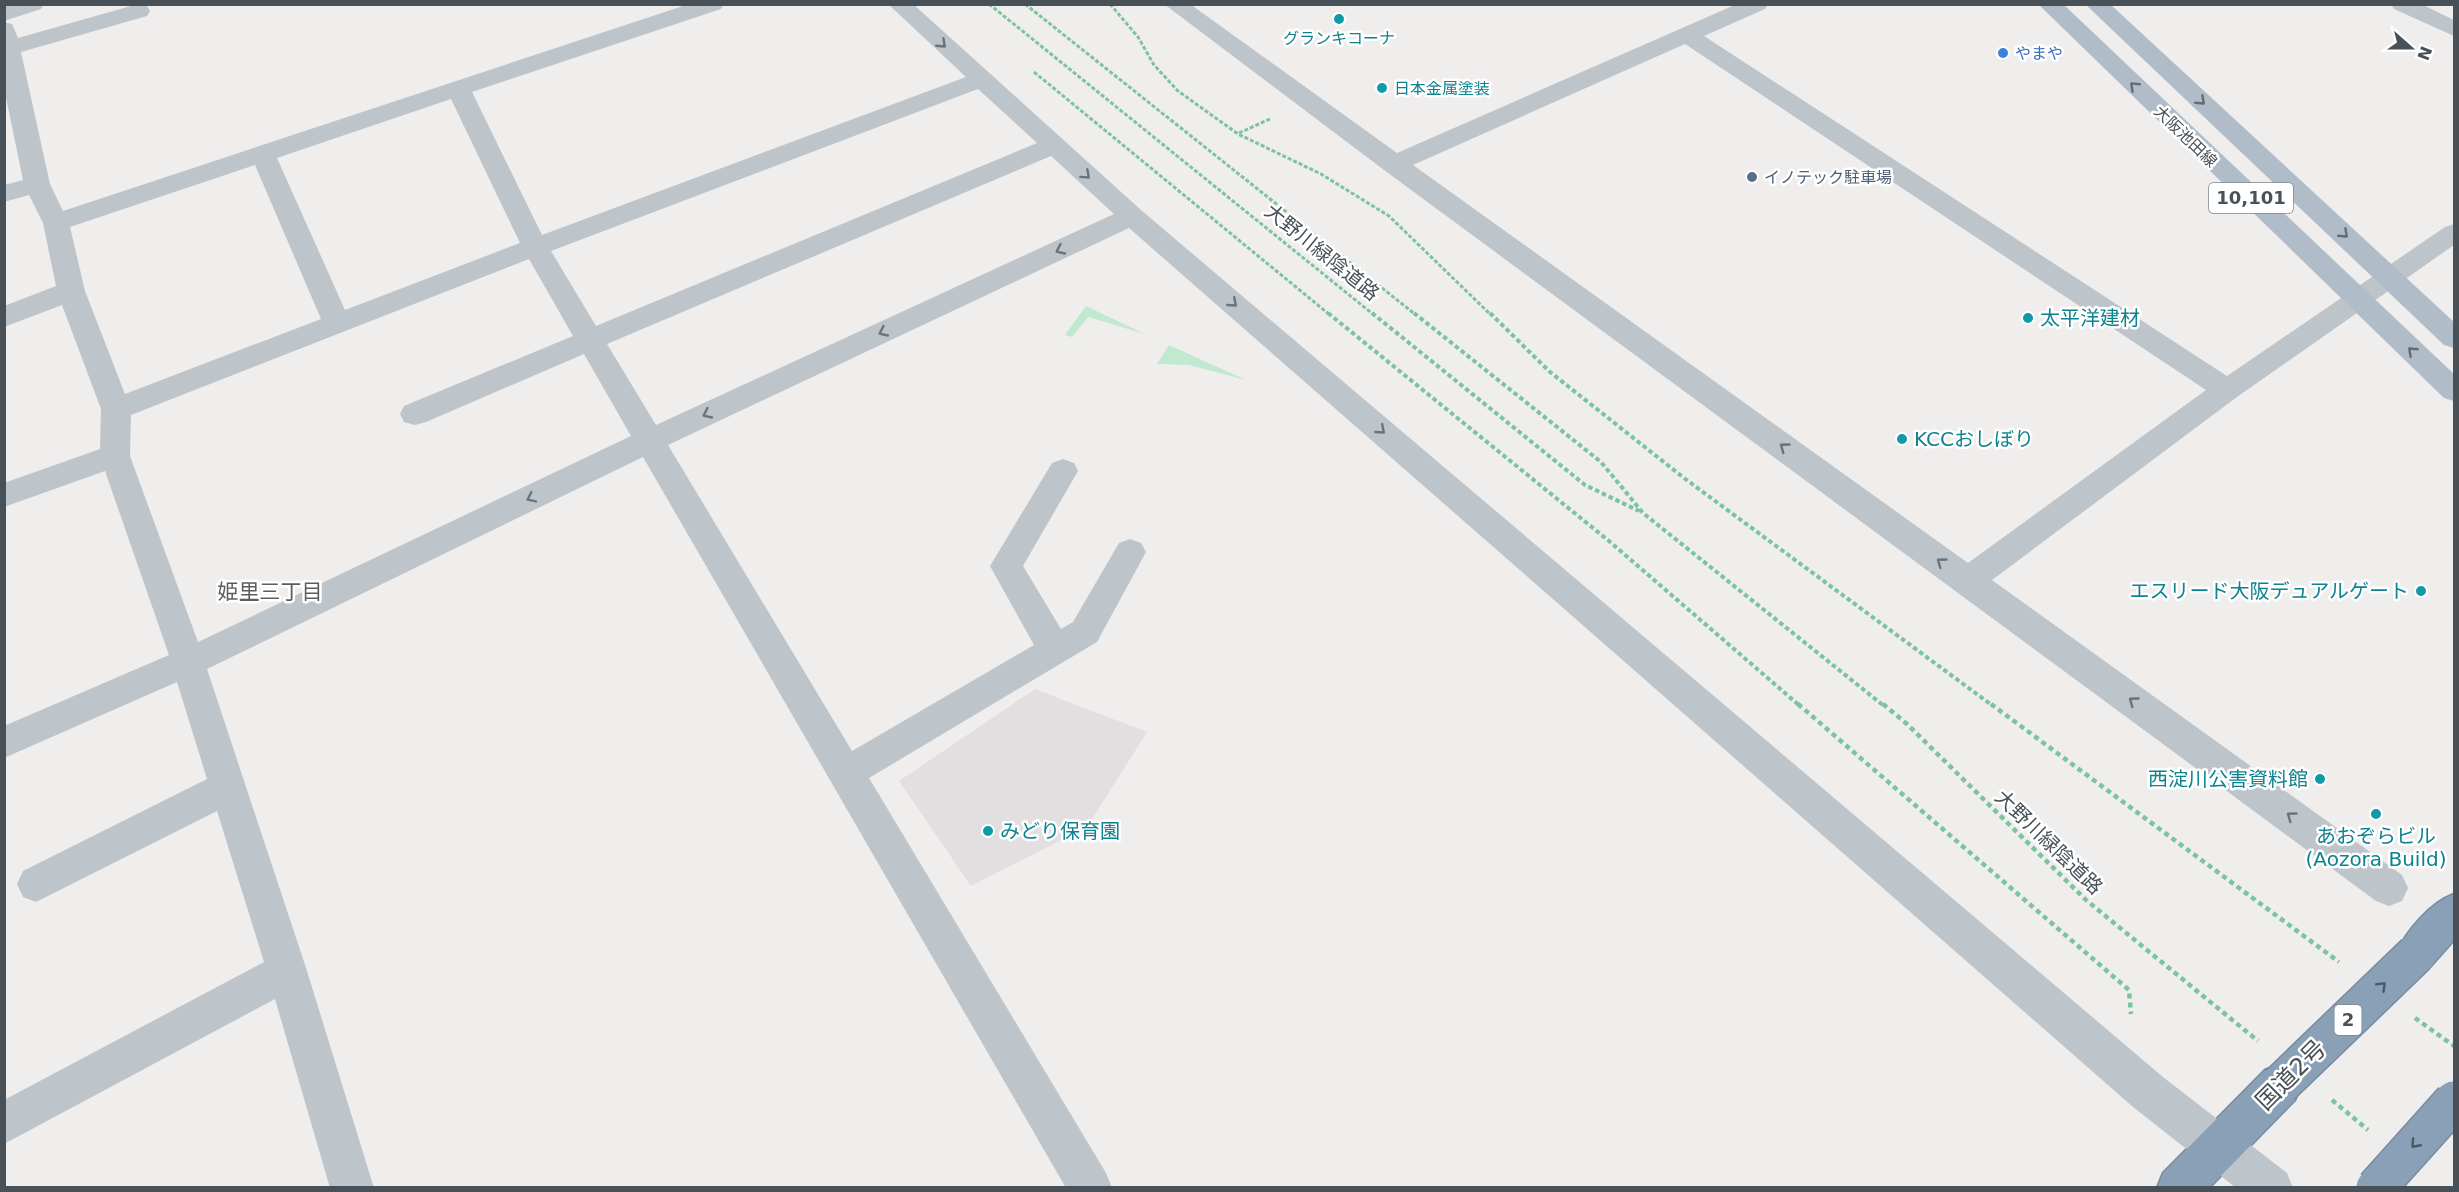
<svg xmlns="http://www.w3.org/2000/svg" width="2459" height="1192" viewBox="0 0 2459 1192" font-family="'DejaVu Sans','Noto Sans JP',sans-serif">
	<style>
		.education { fill: #e1dfdf }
		.green { fill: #c0e9d0 }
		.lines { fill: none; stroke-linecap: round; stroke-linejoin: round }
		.highway-casing { stroke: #768ca2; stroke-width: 3 }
		.path-far2 { stroke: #7cc39f; stroke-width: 3; stroke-dasharray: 4 2; stroke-linecap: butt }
		.path-far1 { stroke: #7cc39f; stroke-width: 4; stroke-dasharray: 4.5 3; stroke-linecap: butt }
		.path { stroke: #7cc39f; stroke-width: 4.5; stroke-dasharray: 5 4; stroke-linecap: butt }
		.minor { fill: #bdc5cb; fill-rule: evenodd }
		.major { fill: #b0bdc9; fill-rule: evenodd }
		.highway { fill: #8aa0b7; fill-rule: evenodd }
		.highway-bridge-casing { stroke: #768ca2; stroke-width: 42; stroke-linecap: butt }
		.highway-bridge { stroke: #8aa0b7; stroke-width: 39 }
		.oneway { stroke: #6b747a }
		.oneway2 { stroke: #626c74 }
		.oneway3 { stroke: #4f5962 }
		.culture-dot { fill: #0f9aa8; stroke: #fff; stroke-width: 2 }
		.shop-dot { fill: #3f7fe0; stroke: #fff; stroke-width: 2 }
		.service-dot { fill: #5c6f8a; stroke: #fff; stroke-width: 2 }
		.labels { text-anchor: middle; stroke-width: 5; stroke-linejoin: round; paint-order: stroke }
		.far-culture-label { font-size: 16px; fill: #0d838f; stroke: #fff }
		.far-shop-label { font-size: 16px; fill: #366cbe; stroke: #fff; text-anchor: start }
		.far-street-label { font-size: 16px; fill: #485158; stroke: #fff }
		.far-service-label { font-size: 16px; fill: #4e5e75; stroke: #fff; text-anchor: start }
		.shield { fill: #fff; stroke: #7f858a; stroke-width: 1.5 }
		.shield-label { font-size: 18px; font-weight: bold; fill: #485158 }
		.street-label { font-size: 20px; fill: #485158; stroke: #fff }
		.culture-label { font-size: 20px; fill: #0d838f; stroke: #fff; text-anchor: start }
		.neighbourhood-label { font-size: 21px; fill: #5b5e61; stroke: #fff }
		.near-street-label { font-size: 24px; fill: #485158; stroke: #fff }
	</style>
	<rect width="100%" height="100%" fill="#f0eded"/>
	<path class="education" d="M 1035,689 L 1147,732 L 1087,827 L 971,886 L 899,781 Z"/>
	<path class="green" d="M 1086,306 L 1145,334 L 1088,317 L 1072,337 L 1065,335 Z
		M 1169,345 L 1246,380 L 1189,365 L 1157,364 Z"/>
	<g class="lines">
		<g class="highway-casing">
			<path id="highway" d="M 2454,894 L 2454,940 L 2430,967 L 2416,973 L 2402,967 L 2396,954 C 2406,931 2430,903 2454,894 Z
				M 2280,1064 L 2295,1070 L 2301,1085 L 2295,1100 L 2209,1188 L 2157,1188 L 2163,1173 L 2265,1070 Z"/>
		</g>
		<path class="path-far2" d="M 989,4 L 1374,315
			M 1025,4 L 1416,315
			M 1110,4 L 1138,37 L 1154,65 L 1178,91 L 1238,134 L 1321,174 L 1389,216 L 1491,315
			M 1034,72 L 1330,315
			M 1239,133 L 1270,119"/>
		<path class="path-far1" d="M 1328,313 L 1609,541 L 1800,706
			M 1372,313 L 1585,485 L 1639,511
			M 1414,313 L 1601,462 L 1643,513 L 1884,706
			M 1490,313 L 1550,372 L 1684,478 L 1993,706"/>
		<path class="path" d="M 1798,704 L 2129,990 L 2131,1014
			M 1883,704 L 1907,724 L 2086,900 L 2258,1041
			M 1991,704 L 2339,962
			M 2415,1018 L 2454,1046
			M 2332,1100 L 2368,1130"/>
		<path class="minor" d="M 10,4 L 44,4 L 41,9 L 4,21 L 4,6 Z
			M 138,4 L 147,6 L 150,11 L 147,16 L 21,52 L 50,184 L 63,211 L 689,4 L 724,4 L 721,9 L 472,92 L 542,235 L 966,77 L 888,4 L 913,4 L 1141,210 L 2163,1077 L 2287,1173 L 2293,1188 L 2236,1188 L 2133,1107 L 1129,228 L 668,445 L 852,751 L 1034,645 L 990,566 L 1052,463 L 1063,459 L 1074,463 L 1078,471 L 1023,566 L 1061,629 L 1073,622 L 1119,543 L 1130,539 L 1141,543 L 1146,552 L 1097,642 L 869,778 L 1106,1173 L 1112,1188 L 1066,1188 L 643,457 L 207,669 L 307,971 L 374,1188 L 330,1188 L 275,999 L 4,1144 L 4,1100 L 264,962 L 217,811 L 36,902 L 23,897 L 17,884 L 23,871 L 207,779 L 177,682 L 4,758 L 4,726 L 169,655 L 105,471 L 4,507 L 4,483 L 100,449 L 101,409 L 62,305 L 4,327 L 4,306 L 56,286 L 43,223 L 29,195 L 4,202 L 4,185 L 23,180 L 4,88 L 4,22 L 12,24 L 18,38 ZM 978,89 L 1037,143 L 596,326 L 551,251 ZM 451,99 L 520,243 L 345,310 L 277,158 ZM 1051,156 L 1114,214 L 656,425 L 607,344 ZM 255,165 L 321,319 L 125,394 L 85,291 L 70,227 ZM 529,259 L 573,336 L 404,406 L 400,414 L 404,422 L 415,425 L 426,422 L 584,354 L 631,436 L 198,642 L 130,456 L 131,415 Z
			M 1164,4 L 1190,4 L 1397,153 L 1737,4 L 1768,4 L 1765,9 L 1704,36 L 2227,376 L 2445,227 L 2454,224 L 2454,245 L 2237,397 L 1992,580 L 2402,875 L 2408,888 L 2402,901 L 2389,906 L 2376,901 L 1384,170 ZM 1685,44 L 2206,390 L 1968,563 L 1413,165 Z
			M 2391,4 L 2421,4 L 2454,20 L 2454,36 L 2394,9 Z"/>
		<path class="major" d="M 2038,4 L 2063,4 L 2454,374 L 2454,401 L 2444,398 Z
			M 2085,4 L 2110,4 L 2454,322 L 2454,348 L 2444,345 Z"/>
		<use href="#highway" class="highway"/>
		<g class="highway-bridge-casing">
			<path id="highway-bridge" d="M 2280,1085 L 2416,954
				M 2376,1188 L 2454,1101"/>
		</g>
		<use href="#highway-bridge" class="highway-bridge"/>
	</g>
	<defs><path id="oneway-chevron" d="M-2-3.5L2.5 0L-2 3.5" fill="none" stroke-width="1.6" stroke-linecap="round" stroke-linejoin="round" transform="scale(1.5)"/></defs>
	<g class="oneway">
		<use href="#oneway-chevron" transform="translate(942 44) rotate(43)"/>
		<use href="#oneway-chevron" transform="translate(1086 175) rotate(42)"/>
		<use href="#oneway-chevron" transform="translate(1060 250) rotate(155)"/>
		<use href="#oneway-chevron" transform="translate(1233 303) rotate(41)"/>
		<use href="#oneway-chevron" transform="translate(883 332) rotate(155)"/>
		<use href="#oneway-chevron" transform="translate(707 414) rotate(155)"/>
		<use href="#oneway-chevron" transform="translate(1381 430) rotate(41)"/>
		<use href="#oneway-chevron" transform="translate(1784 447) rotate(-144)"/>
		<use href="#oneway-chevron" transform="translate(531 498) rotate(154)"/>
		<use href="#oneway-chevron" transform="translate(1941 562) rotate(-144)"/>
		<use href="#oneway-chevron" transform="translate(2133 701) rotate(-144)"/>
		<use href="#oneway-chevron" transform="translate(2291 816) rotate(-144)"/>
	</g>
	<g class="oneway2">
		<use href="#oneway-chevron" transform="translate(2134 86) rotate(-136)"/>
		<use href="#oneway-chevron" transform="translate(2201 101) rotate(43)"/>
		<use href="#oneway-chevron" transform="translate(2344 234) rotate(43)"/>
		<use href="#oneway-chevron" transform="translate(2412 351) rotate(-137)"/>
	</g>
	<g class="oneway3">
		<use href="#oneway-chevron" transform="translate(2382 986) rotate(-44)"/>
		<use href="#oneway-chevron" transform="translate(2415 1144) rotate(132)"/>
	</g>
	<g class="culture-dot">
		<circle cx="1339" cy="19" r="6"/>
		<circle cx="1382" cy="88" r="6"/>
		<circle cx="2028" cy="318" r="6"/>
		<circle cx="1902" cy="439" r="6"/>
		<circle cx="2421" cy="591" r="6"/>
		<circle cx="2320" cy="779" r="6"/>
		<circle cx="2376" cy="814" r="6"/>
		<circle cx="988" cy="831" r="6"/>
	</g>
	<circle class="shop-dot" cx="2003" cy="53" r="6"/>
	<circle class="service-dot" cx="1752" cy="177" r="6"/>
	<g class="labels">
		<g class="far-culture-label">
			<text x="1339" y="44">グランキコーナ</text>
			<text x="1394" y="94" text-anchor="start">日本金属塗装</text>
		</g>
		<g class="far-shop-label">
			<text x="2015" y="59">やまや</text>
		</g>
		<g class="far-street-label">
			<text transform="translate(2186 136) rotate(44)" y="6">大阪池田線</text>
		</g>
		<g class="far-service-label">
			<text x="1764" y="183">イノテック駐車場</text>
		</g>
		<g class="shield">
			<rect x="2209" y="183" width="84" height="30" rx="4.5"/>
			<rect x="2334.5" y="1005" width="27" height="30" rx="4.5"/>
		</g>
		<g class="shield-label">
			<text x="2251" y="204">10,101</text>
			<text x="2348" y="1026">2</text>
		</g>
		<g class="street-label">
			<text transform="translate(1322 252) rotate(39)" y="7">大野川緑陰道路</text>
			<text transform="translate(2049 842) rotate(44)" y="7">大野川緑陰道路</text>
		</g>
		<g class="culture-label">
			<text x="2040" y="325">太平洋建材</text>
			<text x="1914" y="446">KCCおしぼり</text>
			<text x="2409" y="598" text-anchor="end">エスリード大阪デュアルゲート</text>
			<text x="2308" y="786" text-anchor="end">西淀川公害資料館</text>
			<text x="1000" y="838">みどり保育園</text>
			<text x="2376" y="843" text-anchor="middle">あおぞらビル<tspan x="2376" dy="23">(Aozora Build)</tspan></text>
		</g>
		<g class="neighbourhood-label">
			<text x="270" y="599">姫里三丁目</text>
		</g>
		<g class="near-street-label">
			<text transform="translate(2291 1075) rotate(-45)" y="8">国道2号</text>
		</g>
	</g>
	<rect width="2459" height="1192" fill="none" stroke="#485158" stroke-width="12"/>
	<g transform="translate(2411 48) rotate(111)" stroke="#ffffff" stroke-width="4.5" paint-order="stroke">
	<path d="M0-4.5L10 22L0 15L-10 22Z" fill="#485158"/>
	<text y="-9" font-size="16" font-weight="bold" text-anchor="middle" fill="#485158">N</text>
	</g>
</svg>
